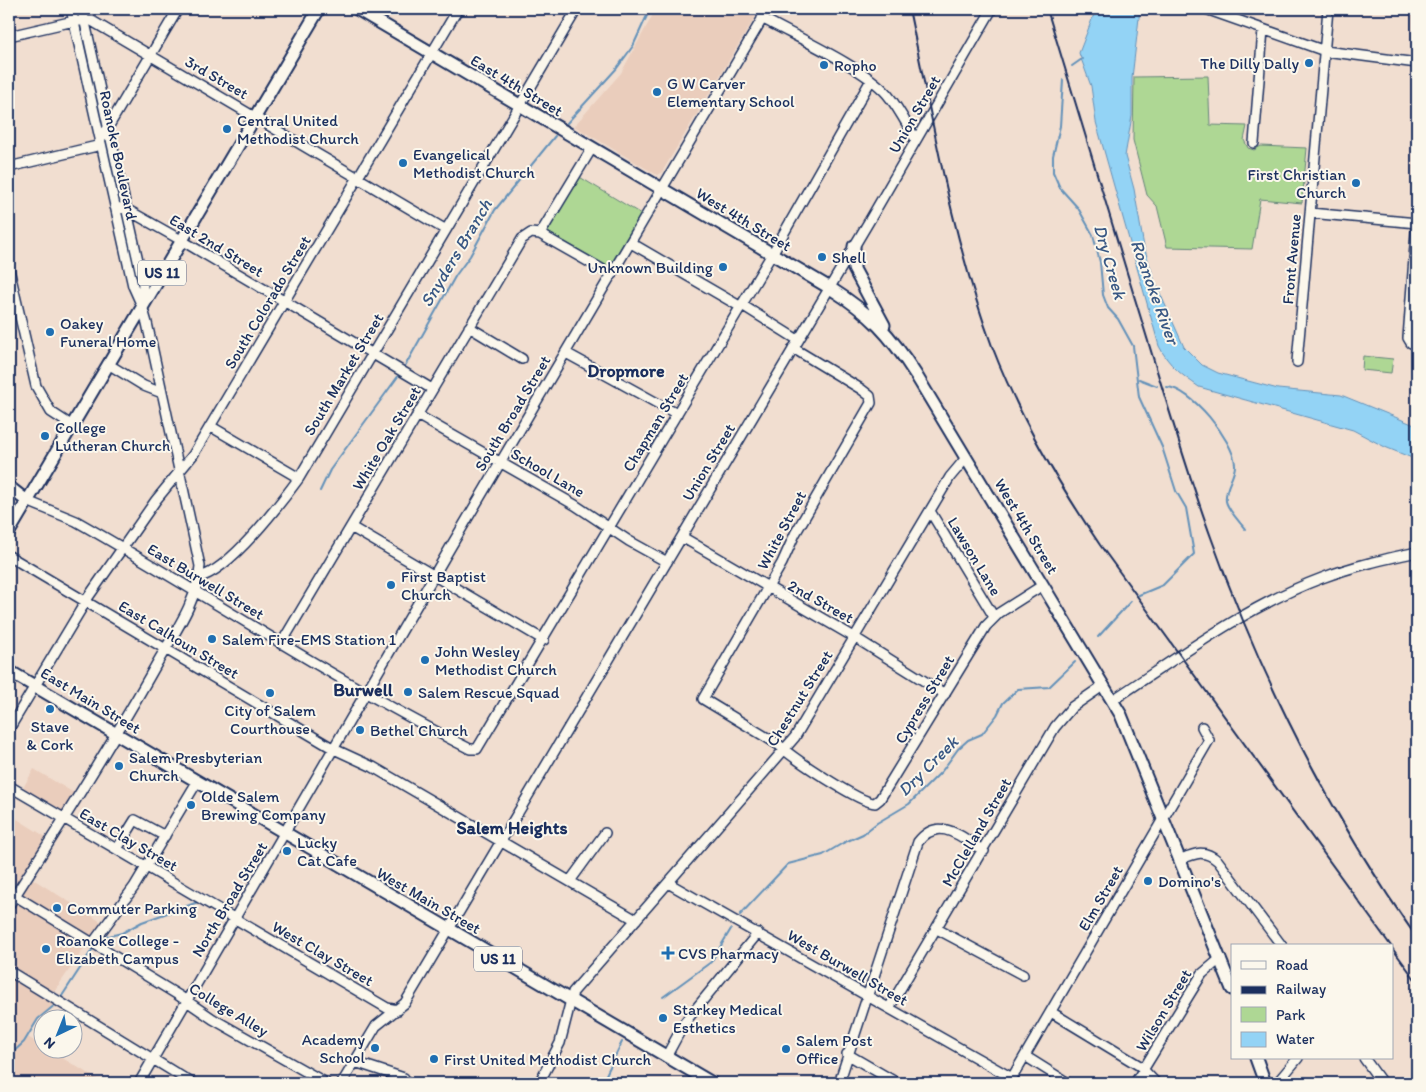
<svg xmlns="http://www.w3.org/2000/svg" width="1426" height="1092" viewBox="0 0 1426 1092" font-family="Itim,sans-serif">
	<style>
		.built { fill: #eacdbc }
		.green { fill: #aed794; stroke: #648379 }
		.water { fill: #93d3f5; stroke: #6391b9 }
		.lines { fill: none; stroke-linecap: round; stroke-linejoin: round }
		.stream { stroke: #6391b9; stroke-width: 2 }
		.minor-casing { stroke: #1b2f5e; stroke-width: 12 }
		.major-casing { stroke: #1b2f5e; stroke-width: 15 }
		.minor { stroke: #fbf7ec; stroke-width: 9 }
		.major { stroke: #fbf7ec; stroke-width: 11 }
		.rail { stroke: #1b2f5e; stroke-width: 2 }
		.poi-dot { fill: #1f6fb2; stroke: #fbf7ec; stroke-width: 2 }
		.labels { text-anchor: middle; stroke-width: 4; stroke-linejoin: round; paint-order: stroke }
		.shield { fill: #fbf7ec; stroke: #5e6b89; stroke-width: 1 }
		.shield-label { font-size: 15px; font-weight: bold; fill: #1b2f5e }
		.poi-label { font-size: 16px; fill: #1b2f5e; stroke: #fbf7ec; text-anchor: start }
		.street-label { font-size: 16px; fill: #1b2f5e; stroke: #fbf7ec }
		.water-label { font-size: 18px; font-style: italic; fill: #395884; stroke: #fbf7ec }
		.neighbourhood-label { font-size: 18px; font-weight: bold; fill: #1b2f5e; stroke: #fbf7ec }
	</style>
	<rect width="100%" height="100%" fill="#f1ded0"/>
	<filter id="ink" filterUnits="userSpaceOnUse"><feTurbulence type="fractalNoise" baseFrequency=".02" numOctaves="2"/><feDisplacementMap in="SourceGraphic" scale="10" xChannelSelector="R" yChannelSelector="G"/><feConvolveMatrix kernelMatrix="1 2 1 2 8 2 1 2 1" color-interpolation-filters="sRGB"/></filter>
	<g filter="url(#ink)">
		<path class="built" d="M 656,9 L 760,9 L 662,172 L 657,175 L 574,126 L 621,73 Z
			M 34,769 L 79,796 L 65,819 L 20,793 Z
			M 9,814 L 51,840 L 28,876 L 106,925 L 89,941 L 52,995 L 59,1002 L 38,1019 L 28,1037 L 42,1046 L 42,1050 L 49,1050 L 104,1083 L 9,1083 Z"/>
		<path class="green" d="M 1208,76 L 1210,125 L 1247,126 L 1244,140 L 1248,148 L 1254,150 L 1261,146 L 1307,148 L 1302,203 L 1260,199 L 1252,249 L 1167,247 L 1157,206 L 1147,195 L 1133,140 L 1134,77 Z
			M 578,176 L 641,214 L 609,267 L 546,231 Z
			M 1363,356 L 1393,359 L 1391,373 L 1362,370 Z"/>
		<path class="water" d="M 1096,9 L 1140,9 L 1132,78 L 1132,116 L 1125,156 L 1134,189 L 1144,247 L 1155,282 L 1184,347 L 1202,365 L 1218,373 L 1278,389 L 1341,395 L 1417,426 L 1417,460 L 1385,447 L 1353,430 L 1199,387 C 1182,375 1169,366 1159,346 L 1096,122 L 1091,86 L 1079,53 Z"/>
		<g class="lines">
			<path class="stream" d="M 1072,66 L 1082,59
				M 1063,80 L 1060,126 L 1053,156 L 1053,172 L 1060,188 L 1078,208 L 1093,235 L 1100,262 L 1103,295 L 1108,308 L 1118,319 L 1133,346 L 1139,397 L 1162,447 L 1176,491 L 1186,508 L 1194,554 L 1163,585 L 1139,595
				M 567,123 L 617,68 L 633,46 L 650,9
				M 405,366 L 456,275 L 470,256 L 495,210 L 555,136
				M 1139,379 L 1157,386
				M 1167,387 C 1191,388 1233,440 1235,464 C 1236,476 1224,487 1226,501 C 1227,509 1240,522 1245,529
				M 320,491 L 330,470 L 399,375
				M 1098,637 L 1131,601
				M 740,915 L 788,864 L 823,855 L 843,843 L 863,834 L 877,823 L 909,804 L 942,771 L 958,749 L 968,740 L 982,734 L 997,715 L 1003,703 L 1018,689 L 1049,687 L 1075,662
				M 101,938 L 122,933 L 142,922 L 198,902
				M 663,997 L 711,962 L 731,929
				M 60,999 L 94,947
				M 9,1056 L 24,1042 L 38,1019 L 56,1004
				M 602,1083 L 622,1042"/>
			<g class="minor-casing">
				<path id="minor" d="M 82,9 L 143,283 L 142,303
					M 1206,9 L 1325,51 L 1417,63
					M 762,18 C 796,37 863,67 887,94 C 899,108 907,125 916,140
					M 9,36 L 74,21 L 92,21 L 446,230
					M 1254,143 L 1263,30
					M 9,167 L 97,146 L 178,9
					M 115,207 L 126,209 L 181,240 L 432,389
					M 1310,213 L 1417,223
					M 540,234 L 592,148
					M 631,243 L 741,307
					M 9,269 L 36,386 L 51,412 L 71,425
					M 742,305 L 798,340
					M 469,327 L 522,359
					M 1411,343 L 1408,338 L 1417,219
					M 793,348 L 861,389 L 870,396 L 871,403 L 795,534 L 782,563 L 703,699 L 779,745 C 791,757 860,803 875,803 L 880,799 L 986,626 L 999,613 L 1043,585
					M 566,353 L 677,414
					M 1297,362 L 1328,9
					M 108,364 L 144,386 L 162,393
					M 417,415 L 575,505 L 629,541 L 667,562
					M 210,426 L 299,478
					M 27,501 L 76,521 C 208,596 335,681 470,749 L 477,749 L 772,254 L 871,80
					M 930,511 L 994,617
					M 351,527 L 544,640
					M 682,537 L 854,637 L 945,694
					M 9,556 L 334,749 L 373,767 L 636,920
					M 199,577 C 229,571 280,504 299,478 L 577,9
					M 281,644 L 522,239 L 531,233 L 540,234 L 612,275
					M 1113,700 C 1180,656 1247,606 1322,578 C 1353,566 1385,559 1417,552
					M 9,729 L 89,596 L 156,500 L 193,455 L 458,9
					M 9,786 L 387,1008 L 398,1010
					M 117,849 L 135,820 L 165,836
					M 1179,860 C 1196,853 1204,849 1218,861 L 1282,946
					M 570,881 L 605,833
					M 668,883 L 1012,1078
					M 9,892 L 178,995 L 213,1019 L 326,1083
					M 9,905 C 60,826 110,747 156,665 C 174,633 197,603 200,566 L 147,323 L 142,306 L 133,286 L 71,9
					M 937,929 L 1023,975
					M 93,943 L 134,887 L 197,782
					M 9,971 L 192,1083
					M 889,1008 L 1055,727 L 1072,707 L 1104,685
					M 1051,1012 L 1140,1066 L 1156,1083
					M 847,1054 L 897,1083
					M 1025,1056 L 1068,1083
					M 666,1057 L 685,1022 L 758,933
					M 1364,1058 L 1382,1083
					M 355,1062 L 404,1078
					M 139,1083 L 450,548 L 768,9
					M 342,1083 L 376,1026 L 405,1003 L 871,218 L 992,9
					M 539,1083 L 560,1043 L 573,992 L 795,737 L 950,477 L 966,458
					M 839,1083 L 918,842 C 939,815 961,837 984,851
					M 1009,1083 L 1209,740 L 1202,727
					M 1135,1083 L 1202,974 L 1221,958
					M 1277,1083 L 1298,1058"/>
			</g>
			<g class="major-casing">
				<path id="major" d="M 357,9 L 830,288 C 871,314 890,334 916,375 L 1121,715 L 1232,989
					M 854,246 L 854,269 L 884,325
					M 9,487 L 27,501
					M 9,532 L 319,9
					M 9,671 L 712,1083
					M 1256,1058 L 1265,1083"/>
			</g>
			<use href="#minor" class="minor"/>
			<use href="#major" class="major"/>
			<path class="rail" d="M 909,9 C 933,122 952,238 992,346 C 1019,417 1058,483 1100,545 L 1391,946
				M 1047,9 C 1076,106 1106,202 1135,299 C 1160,379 1183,461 1212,540 C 1262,680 1331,816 1417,938
				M 1392,948 L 1417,982"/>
		</g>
	</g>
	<g class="poi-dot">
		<circle cx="1309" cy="63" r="5"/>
		<circle cx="824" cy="65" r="5"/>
		<circle cx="657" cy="92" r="5"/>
		<circle cx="227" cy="129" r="5"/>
		<circle cx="403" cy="163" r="5"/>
		<circle cx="1356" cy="183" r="5"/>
		<circle cx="822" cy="257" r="5"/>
		<circle cx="723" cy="267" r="5"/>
		<circle cx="50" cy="332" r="5"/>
		<circle cx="45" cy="436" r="5"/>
		<circle cx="391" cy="585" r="5"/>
		<circle cx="212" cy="639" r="5"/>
		<circle cx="425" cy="660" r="5"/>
		<circle cx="408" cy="692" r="5"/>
		<circle cx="270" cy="693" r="5"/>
		<circle cx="50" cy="709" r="5"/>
		<circle cx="360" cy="730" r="5"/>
		<circle cx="119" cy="766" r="5"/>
		<circle cx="191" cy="805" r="5"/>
		<circle cx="287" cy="851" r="5"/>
		<circle cx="1148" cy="881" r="5"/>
		<circle cx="57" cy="908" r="5"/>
		<circle cx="46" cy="949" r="5"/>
		<path d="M665.5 945.5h5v5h5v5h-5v5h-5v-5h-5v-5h5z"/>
		<circle cx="663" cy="1018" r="5"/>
		<circle cx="375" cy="1048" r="5"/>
		<circle cx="786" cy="1049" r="5"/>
		<circle cx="434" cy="1059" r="5"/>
	</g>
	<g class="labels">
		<g class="shield">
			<rect x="138" y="260.5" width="48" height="25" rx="4"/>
			<rect x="474" y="946.5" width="48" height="25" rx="4"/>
		</g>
		<g class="shield-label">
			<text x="162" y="278">US 11</text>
			<text x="498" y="964">US 11</text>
		</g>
		<g class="poi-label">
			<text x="1299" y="69" text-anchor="end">The Dilly Dally</text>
			<text x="834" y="71">Ropho</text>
			<text x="667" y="89">G W Carver<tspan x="667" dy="18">Elementary School</tspan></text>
			<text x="237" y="126">Central United<tspan x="237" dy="18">Methodist Church</tspan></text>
			<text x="413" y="160">Evangelical<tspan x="413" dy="18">Methodist Church</tspan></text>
			<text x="1346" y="180" text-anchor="end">First Christian<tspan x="1346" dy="18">Church</tspan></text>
			<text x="832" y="263">Shell</text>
			<text x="713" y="273" text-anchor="end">Unknown Building</text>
			<text x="60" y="329">Oakey<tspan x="60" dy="18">Funeral Home</tspan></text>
			<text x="55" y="433">College<tspan x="55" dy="18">Lutheran Church</tspan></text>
			<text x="401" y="582">First Baptist<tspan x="401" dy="18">Church</tspan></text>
			<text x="222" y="645">Salem Fire-EMS Station 1</text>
			<text x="435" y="657">John Wesley<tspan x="435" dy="18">Methodist Church</tspan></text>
			<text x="418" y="698">Salem Rescue Squad</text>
			<text x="270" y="716" text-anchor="middle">City of Salem<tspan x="270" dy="18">Courthouse</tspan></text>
			<text x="50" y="732" text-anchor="middle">Stave<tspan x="50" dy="18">&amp; Cork</tspan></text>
			<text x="370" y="736">Bethel Church</text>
			<text x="129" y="763">Salem Presbyterian<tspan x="129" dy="18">Church</tspan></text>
			<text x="201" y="802">Olde Salem<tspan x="201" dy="18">Brewing Company</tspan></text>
			<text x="297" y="848">Lucky<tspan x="297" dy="18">Cat Cafe</tspan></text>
			<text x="1158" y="887">Domino's</text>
			<text x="67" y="914">Commuter Parking</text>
			<text x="56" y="946">Roanoke College -<tspan x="56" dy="18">Elizabeth Campus</tspan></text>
			<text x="678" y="959">CVS Pharmacy</text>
			<text x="673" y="1015">Starkey Medical<tspan x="673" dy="18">Esthetics</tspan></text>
			<text x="365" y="1045" text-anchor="end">Academy<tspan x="365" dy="18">School</tspan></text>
			<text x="796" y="1046">Salem Post<tspan x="796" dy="18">Office</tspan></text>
			<text x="444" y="1065">First United Methodist Church</text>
		</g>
		<g class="street-label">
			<text transform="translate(217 77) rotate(30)" y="6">3rd Street</text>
			<text transform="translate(517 85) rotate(31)" y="6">East 4th Street</text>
			<text transform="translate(914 114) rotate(-60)" y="6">Union Street</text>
			<text transform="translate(119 155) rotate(78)" y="6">Roanoke Boulevard</text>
			<text transform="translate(744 219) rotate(31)" y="6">West 4th Street</text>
			<text transform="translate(217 245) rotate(31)" y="6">East 2nd Street</text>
			<text transform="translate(1291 259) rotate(-85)" y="6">Front Avenue</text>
			<text transform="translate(267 302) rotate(-59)" y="6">South Colorado Street</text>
			<text transform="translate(343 374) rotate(-59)" y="6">South Market Street</text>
			<text transform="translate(512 413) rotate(-59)" y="6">South Broad Street</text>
			<text transform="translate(655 422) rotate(-59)" y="6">Chapman Street</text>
			<text transform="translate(386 438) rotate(-59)" y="6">White Oak Street</text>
			<text transform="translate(708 462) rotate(-59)" y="6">Union Street</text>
			<text transform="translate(548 472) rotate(30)" y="6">School Lane</text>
			<text transform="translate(1027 526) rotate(59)" y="6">West 4th Street</text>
			<text transform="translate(781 530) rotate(-62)" y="6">White Street</text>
			<text transform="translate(975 556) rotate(59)" y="6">Lawson Lane</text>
			<text transform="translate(206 581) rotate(31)" y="6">East Burwell Street</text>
			<text transform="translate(821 601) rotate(29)" y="6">2nd Street</text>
			<text transform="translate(179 639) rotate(31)" y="6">East Calhoun Street</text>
			<text transform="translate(799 698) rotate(-58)" y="6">Chestnut Street</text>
			<text transform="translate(924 699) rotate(-59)" y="6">Cypress Street</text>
			<text transform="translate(91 700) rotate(31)" y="6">East Main Street</text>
			<text transform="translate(976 832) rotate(-60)" y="6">McClelland Street</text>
			<text transform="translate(129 839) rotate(30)" y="6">East Clay Street</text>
			<text transform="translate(1100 898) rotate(-60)" y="6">Elm Street</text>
			<text transform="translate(229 899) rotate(-59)" y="6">North Broad Street</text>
			<text transform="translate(429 900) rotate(30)" y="6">West Main Street</text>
			<text transform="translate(323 953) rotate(30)" y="6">West Clay Street</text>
			<text transform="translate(848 967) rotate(30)" y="6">West Burwell Street</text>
			<text transform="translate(229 1009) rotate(31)" y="6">College Alley</text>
			<text transform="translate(1163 1010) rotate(-59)" y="6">Wilson Street</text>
		</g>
		<g class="water-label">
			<text transform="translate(456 253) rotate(-59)" y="6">Snyders Branch</text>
			<text transform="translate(1110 262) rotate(74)" y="6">Dry Creek</text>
			<text transform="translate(1155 292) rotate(70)" y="6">Roanoke River</text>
			<text transform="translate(928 766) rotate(-45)" y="6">Dry Creek</text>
		</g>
		<g class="neighbourhood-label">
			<text x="626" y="377">Dropmore</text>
			<text x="363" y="696">Burwell</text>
			<text x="512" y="834">Salem Heights</text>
		</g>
	</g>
	<rect width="1426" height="1092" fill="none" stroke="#fbf7ec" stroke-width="30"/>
	<rect x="15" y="15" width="1396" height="1062" fill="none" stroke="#1b2f5e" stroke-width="2" filter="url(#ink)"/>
	<rect x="1231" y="944" width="162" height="115" fill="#fbf7ec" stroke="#a1a7b3"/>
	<rect x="1241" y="961" width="25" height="8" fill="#fbf7ec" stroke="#a1a7b3"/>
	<text x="1276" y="970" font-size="15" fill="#1b2f5e">Road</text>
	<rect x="1241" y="986" width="25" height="8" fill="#1b2f5e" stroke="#a1a7b3"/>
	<text x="1276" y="994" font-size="15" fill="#1b2f5e">Railway</text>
	<rect x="1241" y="1007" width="25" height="15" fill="#aed794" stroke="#a1a7b3"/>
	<text x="1276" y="1020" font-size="15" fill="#1b2f5e">Park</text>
	<rect x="1241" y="1032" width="25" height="15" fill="#93d3f5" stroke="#a1a7b3"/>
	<text x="1276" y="1044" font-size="15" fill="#1b2f5e">Water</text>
	<g transform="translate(58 1034) rotate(223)"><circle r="24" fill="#fbf7ec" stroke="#a1a7b3"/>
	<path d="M0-4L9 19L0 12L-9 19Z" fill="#1f6fb2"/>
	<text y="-8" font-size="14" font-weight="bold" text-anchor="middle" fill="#1b2f5e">N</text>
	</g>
</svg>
